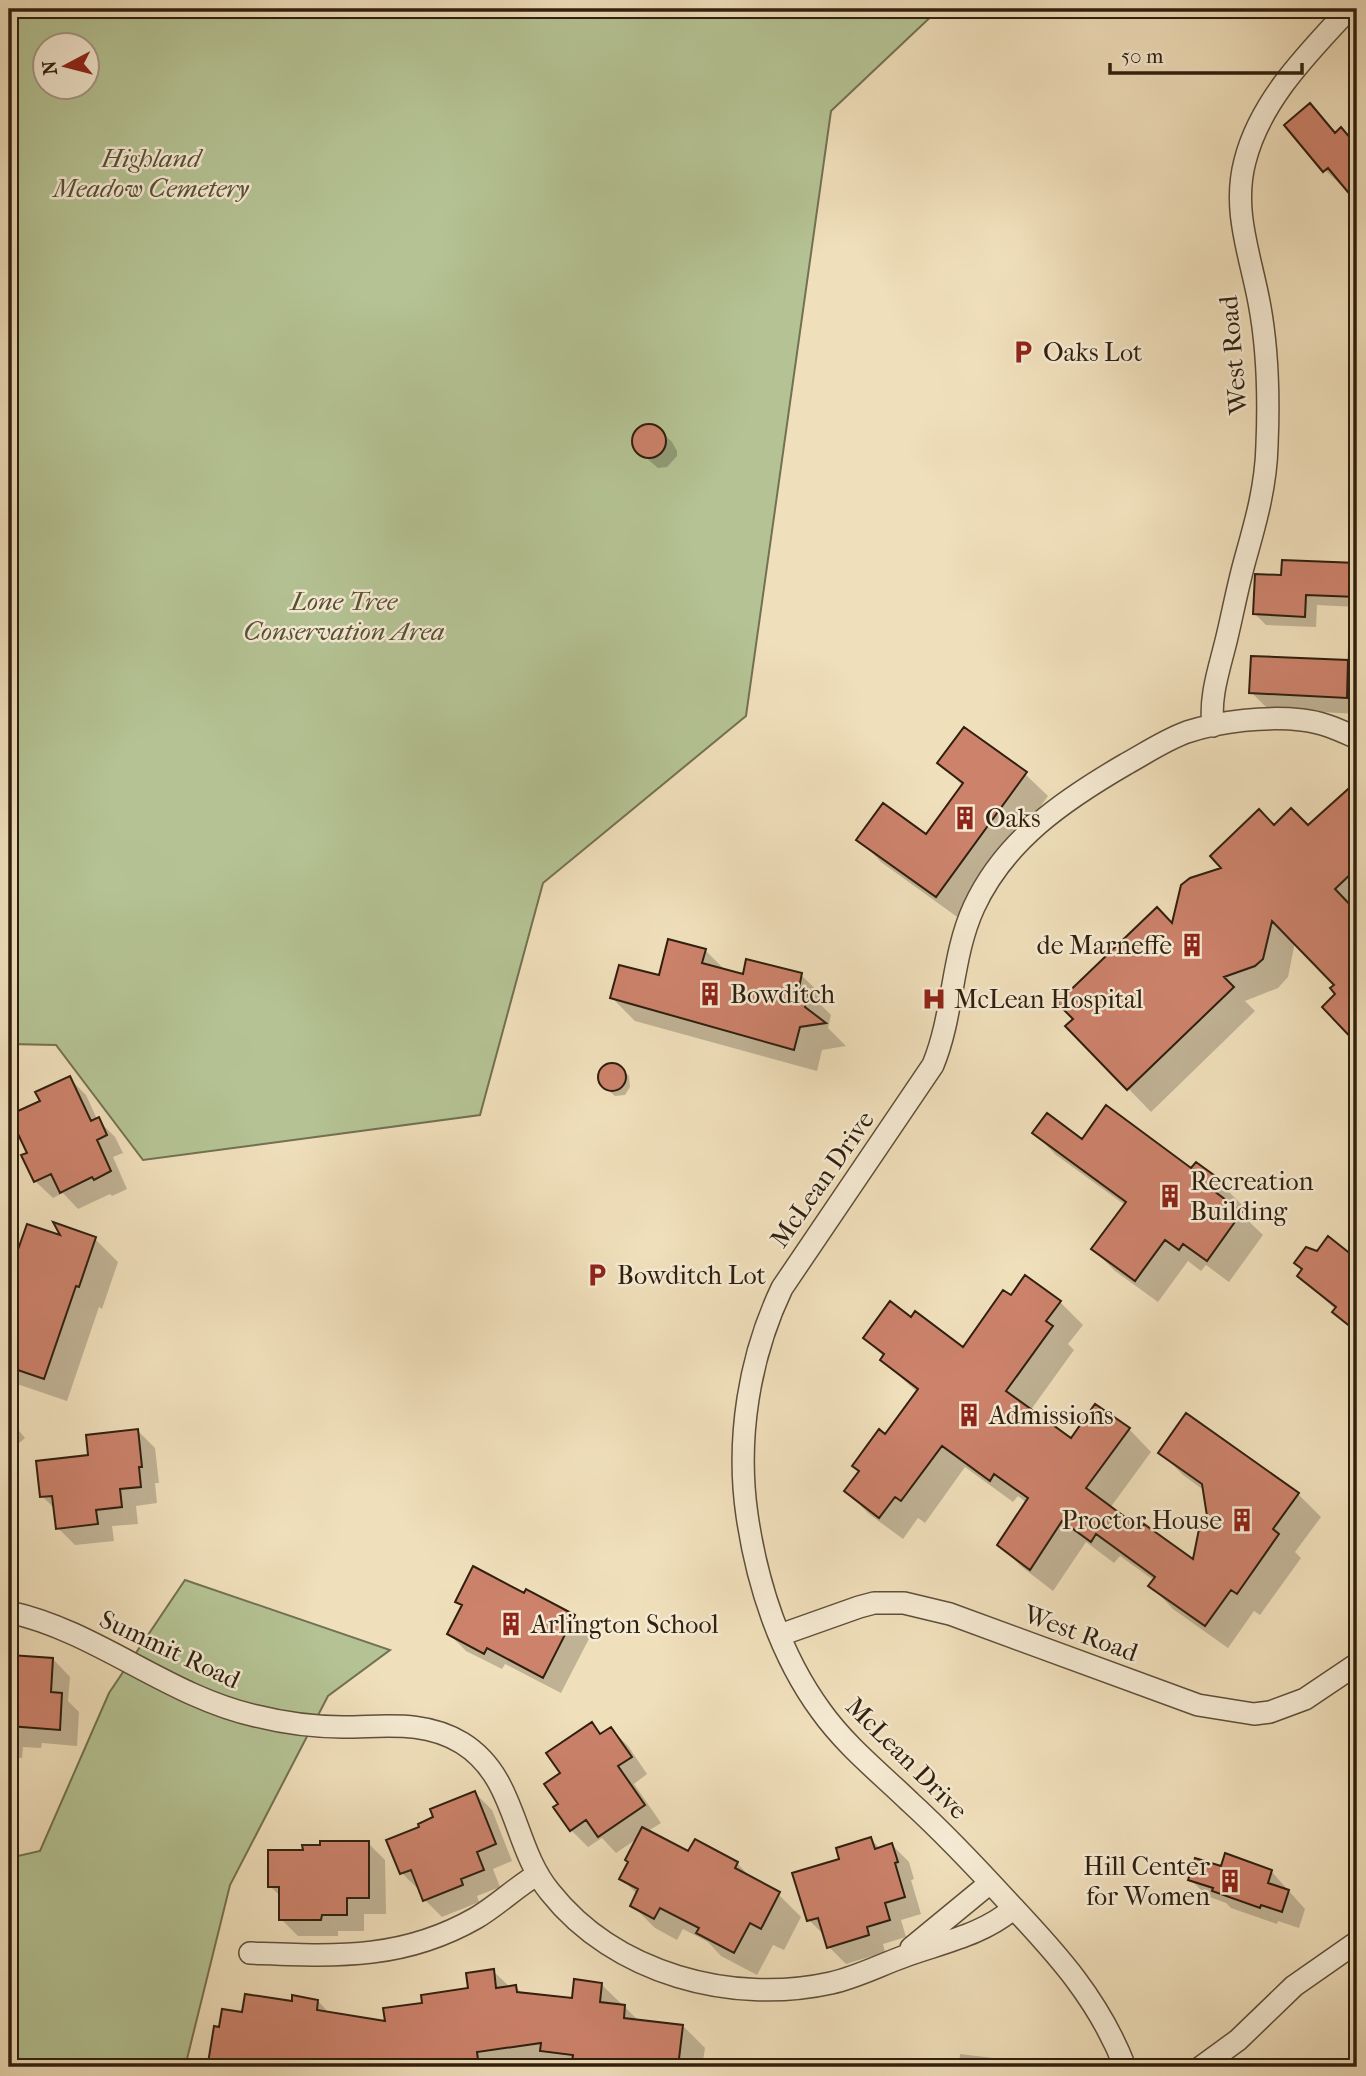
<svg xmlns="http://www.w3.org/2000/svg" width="1366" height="2076" viewBox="0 0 1366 2076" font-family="'IM FELL French Canon',serif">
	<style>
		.green { fill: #b5c394; stroke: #727151; stroke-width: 2; fill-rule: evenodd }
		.shadow { fill: #0003 }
		.building { fill: #cc826b; stroke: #2f1f0e; stroke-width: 2 }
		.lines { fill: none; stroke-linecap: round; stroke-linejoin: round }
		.street-casing { stroke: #5f4f39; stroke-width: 24 }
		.street { stroke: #f5ead3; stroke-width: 21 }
		.labels { text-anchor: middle; stroke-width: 5; stroke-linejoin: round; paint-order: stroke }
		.park-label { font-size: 26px; font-style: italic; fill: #575036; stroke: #f5ead3 }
		.poi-label { font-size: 26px; fill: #2f1f0e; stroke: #f5ead3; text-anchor: start }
		.street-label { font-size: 26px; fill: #2f1f0e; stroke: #f5ead3 }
	</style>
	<rect width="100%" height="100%" fill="#f0dfbb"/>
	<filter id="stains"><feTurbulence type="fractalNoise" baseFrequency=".00286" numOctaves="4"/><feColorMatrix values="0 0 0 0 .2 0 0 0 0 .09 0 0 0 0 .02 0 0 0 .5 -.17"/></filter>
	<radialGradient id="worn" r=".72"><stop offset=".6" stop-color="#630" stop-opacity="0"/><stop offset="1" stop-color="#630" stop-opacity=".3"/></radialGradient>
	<path class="green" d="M 9,9 L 939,9 L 831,111 L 746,716 L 543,883 L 480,1115 L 143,1160 L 56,1045 L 9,1044 ZM 46,46 L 88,46 L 88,88 L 46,88 Z
		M 185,1580 L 390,1650 L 328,1696 L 230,1885 L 185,2067 L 9,2067 L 9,1858 L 40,1851 L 109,1693 Z"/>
	<path class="shadow" d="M 1310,105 L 1337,133 L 1350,138 L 1357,132 L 1357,200 L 1325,170 Z
		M 650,426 L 660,430 L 672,442 L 677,451 L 677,456 L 667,467 L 658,468 L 637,450 L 634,441 L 638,432 Z
		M 1283,562 L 1357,564 L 1357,607 L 1317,605 L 1316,627 L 1266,625 L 1255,614 L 1283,577 Z
		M 1350,611 L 1357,612 L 1357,714 L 1268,709 L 1251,692 L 1347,662 Z
		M 940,763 L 1025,774 L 1048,796 L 960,919 L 881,862 L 859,839 L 927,836 L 963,786 Z
		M 1357,784 L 1357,1042 L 1324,1007 L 1338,994 L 1336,985 L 1295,942 L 1288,977 L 1278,988 L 1245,1001 L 1255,1011 L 1151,1112 L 1068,1026 L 1173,925 L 1225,869 L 1274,827 L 1308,827 Z
		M 705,950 L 726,971 L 744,976 L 801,975 L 824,997 L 822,1006 L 831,1015 L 828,1028 L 846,1046 L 822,1050 L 817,1071 L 635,1021 L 612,998 L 660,977 Z
		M 616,1063 L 629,1076 L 630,1087 L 625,1095 L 615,1096 L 601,1084 L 600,1073 L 607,1065 Z
		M 69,1078 L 86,1095 L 97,1119 L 115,1137 L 123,1153 L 113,1157 L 127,1189 L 112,1196 L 110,1194 L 78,1209 L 63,1193 L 53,1198 L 35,1181 L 30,1154 L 42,1102 Z
		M 1034,1133 L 1082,1141 L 1191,1170 L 1220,1183 L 1242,1205 L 1238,1211 L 1263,1235 L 1229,1282 L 1206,1265 L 1201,1271 L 1188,1261 L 1158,1302 L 1115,1271 L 1093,1249 L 1125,1205 L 1056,1155 Z
		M 28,1226 L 63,1238 L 95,1239 L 118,1262 L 102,1309 L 99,1307 L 67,1401 L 14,1383 L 9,1377 L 9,1281 Z
		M 1328,1239 L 1357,1261 L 1357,1334 L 1335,1312 L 1336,1310 L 1299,1276 Z
		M 1011,1297 L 1060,1302 L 1083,1325 L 1068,1344 L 1074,1350 L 1030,1411 L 1071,1441 L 1129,1429 L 1151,1452 L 1110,1508 L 1142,1531 L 1194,1562 L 1209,1517 L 1205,1491 L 1183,1475 L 1160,1452 L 1298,1494 L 1321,1517 L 1295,1552 L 1301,1558 L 1260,1615 L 1254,1611 L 1228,1648 L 1173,1609 L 1151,1586 L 1155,1581 L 1120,1556 L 1114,1563 L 1086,1542 L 1053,1591 L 1022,1567 L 999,1545 L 1027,1503 L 1018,1496 L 1013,1502 L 965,1467 L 925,1523 L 918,1518 L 903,1539 L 869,1514 L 846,1491 L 918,1393 L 882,1360 L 884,1357 L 865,1338 L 912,1319 L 963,1349 Z
		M 9,1419 L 25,1438 L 9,1452 Z
		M 138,1431 L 155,1448 L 159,1483 L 155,1483 L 157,1503 L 136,1506 L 138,1524 L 112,1526 L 114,1541 L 75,1545 L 58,1528 L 56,1510 L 42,1496 L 90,1457 Z
		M 526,1591 L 574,1616 L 592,1633 L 561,1693 L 505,1664 L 502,1669 L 466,1651 L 449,1634 L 463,1607 L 457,1602 L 525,1595 Z
		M 53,1659 L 70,1677 L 68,1701 L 79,1712 L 77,1746 L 42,1743 L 41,1748 L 23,1747 L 22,1758 L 9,1757 L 9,1671 Z
		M 591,1724 L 602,1735 L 611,1729 L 628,1746 L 647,1774 L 634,1784 L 661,1823 L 648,1831 L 689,1853 L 737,1863 L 753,1880 L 778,1894 L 801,1917 L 784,1950 L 773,1945 L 757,1975 L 721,1956 L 708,1942 L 683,1929 L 677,1940 L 655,1928 L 632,1905 L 637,1894 L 621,1878 L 638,1838 L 616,1853 L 602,1838 L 588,1847 L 571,1830 L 556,1807 L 560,1804 L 562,1773 Z
		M 475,1793 L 492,1810 L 512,1861 L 493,1869 L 500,1887 L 477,1896 L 479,1902 L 442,1917 L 425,1900 L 421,1890 L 419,1890 L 402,1873 L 421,1828 Z
		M 871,1839 L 880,1849 L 892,1845 L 909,1862 L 914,1879 L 911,1880 L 921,1914 L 901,1920 L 906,1937 L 883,1944 L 885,1952 L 846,1964 L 829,1947 L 825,1936 L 809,1920 L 841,1860 Z
		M 368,1843 L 385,1860 L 386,1914 L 364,1914 L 364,1931 L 338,1931 L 338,1936 L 298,1936 L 281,1919 L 281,1897 L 270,1886 Z
		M 1271,1871 L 1305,1909 L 1299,1928 L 1278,1921 L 1277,1924 L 1231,1908 L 1226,1903 L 1207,1896 L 1190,1879 Z
		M 493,1971 L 510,1987 L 515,1987 L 523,1994 L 573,2000 L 601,1984 L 639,2021 L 683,2026 L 705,2048 L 702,2067 L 558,2067 L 556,2065 L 542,2067 L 214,2067 L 209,2063 L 220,2029 L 244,2014 L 293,2003 L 318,2001 L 330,2014 L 387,2023 L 424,2004 L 470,1990 Z
		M 1357,2037 L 1357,2058 L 1349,2050 Z
		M 960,2054 L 1018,2061 L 1024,2067 L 959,2067 Z
		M 735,2061 L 787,2067 L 734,2067 Z"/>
	<path class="building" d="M 1310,103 L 1335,133 L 1341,127 L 1357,146 L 1357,203 L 1328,168 L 1323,172 L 1284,125 Z
		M632 441a17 17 0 1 1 34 0a17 17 0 1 1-34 0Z
		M 1282,560 L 1357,563 L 1357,597 L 1306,595 L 1305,617 L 1253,614 L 1255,574 L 1281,575 Z
		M 1251,656 L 1348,660 L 1347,698 L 1249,693 Z
		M 964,727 L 1027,772 L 936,897 L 856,840 L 883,803 L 926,834 L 963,783 L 937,763 Z
		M 1357,781 L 1357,868 L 1335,889 L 1357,912 L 1357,1044 L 1322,1007 L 1335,994 L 1330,988 L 1334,985 L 1272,921 L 1263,959 L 1255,966 L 1224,977 L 1234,987 L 1127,1090 L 1065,1026 L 1073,1019 L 1057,1003 L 1157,907 L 1172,923 L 1181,885 L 1190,878 L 1221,868 L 1210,856 L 1259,809 L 1274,825 L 1291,808 L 1308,825 Z
		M 668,939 L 706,949 L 702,963 L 743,974 L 746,959 L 802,973 L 799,988 L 809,990 L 805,1007 L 826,1023 L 800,1027 L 794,1050 L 610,998 L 619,965 L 659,975 Z
		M598 1077a14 14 0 1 1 28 0a14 14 0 1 1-28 0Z
		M 70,1076 L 91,1121 L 99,1117 L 107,1135 L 97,1140 L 111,1171 L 94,1180 L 92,1177 L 60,1193 L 51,1174 L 34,1182 L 21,1155 L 27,1153 L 9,1115 L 40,1101 L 35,1092 Z
		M 1106,1105 L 1191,1168 L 1196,1162 L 1222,1181 L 1214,1191 L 1242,1212 L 1207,1261 L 1183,1244 L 1179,1250 L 1165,1240 L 1135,1281 L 1091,1249 L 1126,1202 L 1032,1133 L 1047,1113 L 1082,1139 Z
		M 53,1222 L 96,1237 L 79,1287 L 76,1286 L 44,1379 L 9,1367 L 9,1275 L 27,1224 L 60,1235 Z
		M 1328,1236 L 1357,1259 L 1357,1332 L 1332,1312 L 1336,1307 L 1297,1276 L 1302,1269 L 1294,1263 L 1306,1247 L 1317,1251 Z
		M 1025,1275 L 1061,1301 L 1046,1321 L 1053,1326 L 1006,1391 L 1071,1438 L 1095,1404 L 1130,1428 L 1086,1488 L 1141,1529 L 1144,1524 L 1193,1559 L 1199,1529 L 1207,1516 L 1202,1484 L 1158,1453 L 1186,1413 L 1299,1493 L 1273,1529 L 1279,1534 L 1237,1594 L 1231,1590 L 1205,1626 L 1148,1586 L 1155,1577 L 1096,1534 L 1091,1542 L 1062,1521 L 1030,1570 L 997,1545 L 1028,1498 L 994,1474 L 990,1481 L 942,1446 L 901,1501 L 895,1497 L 879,1518 L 844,1491 L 859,1471 L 852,1466 L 879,1429 L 885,1434 L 918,1389 L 880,1360 L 884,1354 L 863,1338 L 890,1301 L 911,1317 L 915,1311 L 963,1347 L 1003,1290 L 1011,1295 Z
		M 138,1429 L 142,1467 L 139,1467 L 141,1487 L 120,1489 L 122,1507 L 96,1510 L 98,1524 L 56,1529 L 52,1496 L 40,1497 L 36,1461 L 88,1455 L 86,1435 Z
		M 473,1566 L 524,1593 L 526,1589 L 575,1615 L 543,1678 L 487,1648 L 484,1654 L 447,1634 L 462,1605 L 455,1602 Z
		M 10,1655 L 53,1658 L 51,1692 L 62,1693 L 60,1730 L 9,1726 Z
		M 592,1722 L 600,1734 L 611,1727 L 632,1757 L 618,1766 L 645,1805 L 598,1837 L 586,1820 L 570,1831 L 553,1807 L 558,1804 L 544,1784 L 560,1773 L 546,1753 Z
		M 475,1791 L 496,1844 L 477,1852 L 484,1870 L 461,1879 L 463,1885 L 423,1901 L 411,1870 L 400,1874 L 386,1840 L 419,1827 L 418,1824 L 433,1817 L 430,1809 Z
		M 642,1827 L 688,1851 L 695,1839 L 738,1862 L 735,1868 L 780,1892 L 761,1929 L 750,1923 L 734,1953 L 696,1933 L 699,1928 L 660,1908 L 654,1919 L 630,1906 L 638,1889 L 619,1879 L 628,1862 L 625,1860 Z
		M 871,1837 L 875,1849 L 892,1843 L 898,1862 L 895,1863 L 905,1897 L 885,1903 L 890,1920 L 867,1927 L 869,1935 L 827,1948 L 818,1918 L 807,1921 L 792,1873 L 839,1859 L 836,1848 Z
		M 320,1841 L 369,1841 L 369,1898 L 347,1898 L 347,1915 L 322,1915 L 321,1920 L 279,1920 L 279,1887 L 268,1887 L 268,1850 L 303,1850 L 302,1845 L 320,1845 Z
		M 1225,1853 L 1272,1870 L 1268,1883 L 1289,1890 L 1282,1912 L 1261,1905 L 1260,1908 L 1212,1891 L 1213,1888 L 1188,1880 L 1195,1858 L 1221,1866 Z
		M 494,1969 L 496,1988 L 516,1985 L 517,1992 L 572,1998 L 574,1979 L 602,1983 L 600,2002 L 625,2005 L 624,2018 L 683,2025 L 678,2067 L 571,2067 L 573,2055 L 540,2051 L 541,2043 L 477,2052 L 479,2067 L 221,2067 L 208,2063 L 214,2026 L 219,2027 L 222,2009 L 242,2012 L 245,1994 L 292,2001 L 292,1995 L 318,2000 L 317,2010 L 385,2021 L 383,2008 L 422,2003 L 421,1995 L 468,1988 L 466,1973 Z"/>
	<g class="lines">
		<g class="street-casing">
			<path id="street" d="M 1213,726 C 1209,696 1220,667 1227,637 C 1233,612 1238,585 1245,560 C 1256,521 1266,486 1267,445 C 1269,398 1268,349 1259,302 C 1250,254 1232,210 1245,161 C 1260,101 1308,53 1349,9
				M 9,1612 C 97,1631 167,1696 256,1716 C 284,1723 314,1727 343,1727 C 386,1727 424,1720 462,1743 C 517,1777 512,1846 550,1892 C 615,1974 732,2005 831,1983 C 858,1977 882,1964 908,1955 C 945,1942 984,1934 1014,1908
				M 780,1635 L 859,1607 L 874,1603 L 904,1603 L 950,1614 L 1198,1705 L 1254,1714 L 1270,1712 L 1305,1699 L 1357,1664
				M 911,1948 L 990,1883
				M 250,1953 C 333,1956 401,1961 476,1918 C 498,1905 516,1887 538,1874
				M 1125,2067 C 1099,2000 1058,1955 1010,1904 C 978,1869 945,1834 910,1802 C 880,1773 846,1746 821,1711 C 780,1655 757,1584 747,1515 C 736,1439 749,1357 782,1288 L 933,1065 C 954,1014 951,957 974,907 C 1005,840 1064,800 1126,764 C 1146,753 1165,740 1187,732 C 1221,721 1266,716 1302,720 C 1322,722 1339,730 1357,738
				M 1201,2067 L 1238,2040 L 1294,1986 L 1357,1942"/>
		</g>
		<use href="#street" class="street"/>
	</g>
	<defs>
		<g id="parking-bare" transform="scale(1.89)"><path d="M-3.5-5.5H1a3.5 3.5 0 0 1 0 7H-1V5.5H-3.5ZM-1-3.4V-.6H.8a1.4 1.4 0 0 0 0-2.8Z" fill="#8f2418" stroke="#f5ead3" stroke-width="2.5" paint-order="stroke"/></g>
		<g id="building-bare" transform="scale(1.89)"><path d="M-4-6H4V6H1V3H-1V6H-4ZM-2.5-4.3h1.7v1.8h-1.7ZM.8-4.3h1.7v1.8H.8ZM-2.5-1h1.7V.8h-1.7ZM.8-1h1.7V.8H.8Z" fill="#8f2418" stroke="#f5ead3" stroke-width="2.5" paint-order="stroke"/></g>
		<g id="hospital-bare" transform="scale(1.89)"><path d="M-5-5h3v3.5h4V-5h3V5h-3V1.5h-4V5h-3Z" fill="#8f2418" stroke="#f5ead3" stroke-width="2.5" paint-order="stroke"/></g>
	</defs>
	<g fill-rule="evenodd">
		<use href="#parking-bare" x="1023" y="352"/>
		<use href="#building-bare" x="965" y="818"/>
		<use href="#building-bare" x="1192" y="945"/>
		<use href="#building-bare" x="710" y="994"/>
		<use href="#hospital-bare" x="934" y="999"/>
		<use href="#building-bare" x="1170" y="1196"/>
		<use href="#parking-bare" x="597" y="1275"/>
		<use href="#building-bare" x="969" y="1415"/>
		<use href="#building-bare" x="1242" y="1520"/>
		<use href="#building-bare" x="511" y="1624"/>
		<use href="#building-bare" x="1230" y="1881"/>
	</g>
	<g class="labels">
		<g class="park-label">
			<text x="151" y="167">Highland<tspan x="151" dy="30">Meadow Cemetery</tspan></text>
			<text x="344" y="610">Lone Tree<tspan x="344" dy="30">Conservation Area</tspan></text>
		</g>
		<g class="poi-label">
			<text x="1043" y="361">Oaks Lot</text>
			<text x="985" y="827">Oaks</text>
			<text x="1172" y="954" text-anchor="end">de Marneffe</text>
			<text x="730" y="1003">Bowditch</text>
			<text x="954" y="1008">McLean Hospital</text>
			<text x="1190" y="1190">Recreation<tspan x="1190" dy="30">Building</tspan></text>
			<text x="617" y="1284">Bowditch Lot</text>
			<text x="989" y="1424">Admissions</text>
			<text x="1222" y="1529" text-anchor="end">Proctor House</text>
			<text x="531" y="1633">Arlington School</text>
			<text x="1210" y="1875" text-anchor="end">Hill Center<tspan x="1210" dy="30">for Women</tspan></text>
		</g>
		<g class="street-label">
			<text transform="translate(1233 355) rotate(-95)" y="9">West Road</text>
			<text transform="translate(822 1179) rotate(-55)" y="9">McLean Drive</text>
			<text transform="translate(1081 1633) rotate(20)" y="9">West Road</text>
			<text transform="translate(170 1649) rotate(25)" y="9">Summit Road</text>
			<text transform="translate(907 1758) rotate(45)" y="9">McLean Drive</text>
		</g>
	</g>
	<rect width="1366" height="2076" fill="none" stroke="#f0dfbb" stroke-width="35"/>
	<rect x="10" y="10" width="1345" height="2055" fill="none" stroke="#2f1f0e" stroke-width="3.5"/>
	<rect x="18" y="18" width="1331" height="2041" fill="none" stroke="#2f1f0e" stroke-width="2"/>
	<g transform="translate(66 66) rotate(263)"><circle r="33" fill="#f5ead3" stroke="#a69984" stroke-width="2"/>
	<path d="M0-5L12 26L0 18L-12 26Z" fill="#8f2418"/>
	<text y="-10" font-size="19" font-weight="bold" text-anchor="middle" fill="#2f1f0e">N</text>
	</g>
	<path d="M1110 63v10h192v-10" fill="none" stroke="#2f1f0e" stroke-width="3.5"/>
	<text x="1121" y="63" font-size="21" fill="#2f1f0e" stroke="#f5ead3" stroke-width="5" paint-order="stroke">50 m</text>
	<rect width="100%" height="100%" filter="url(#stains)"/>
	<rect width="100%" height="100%" fill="url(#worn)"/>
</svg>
